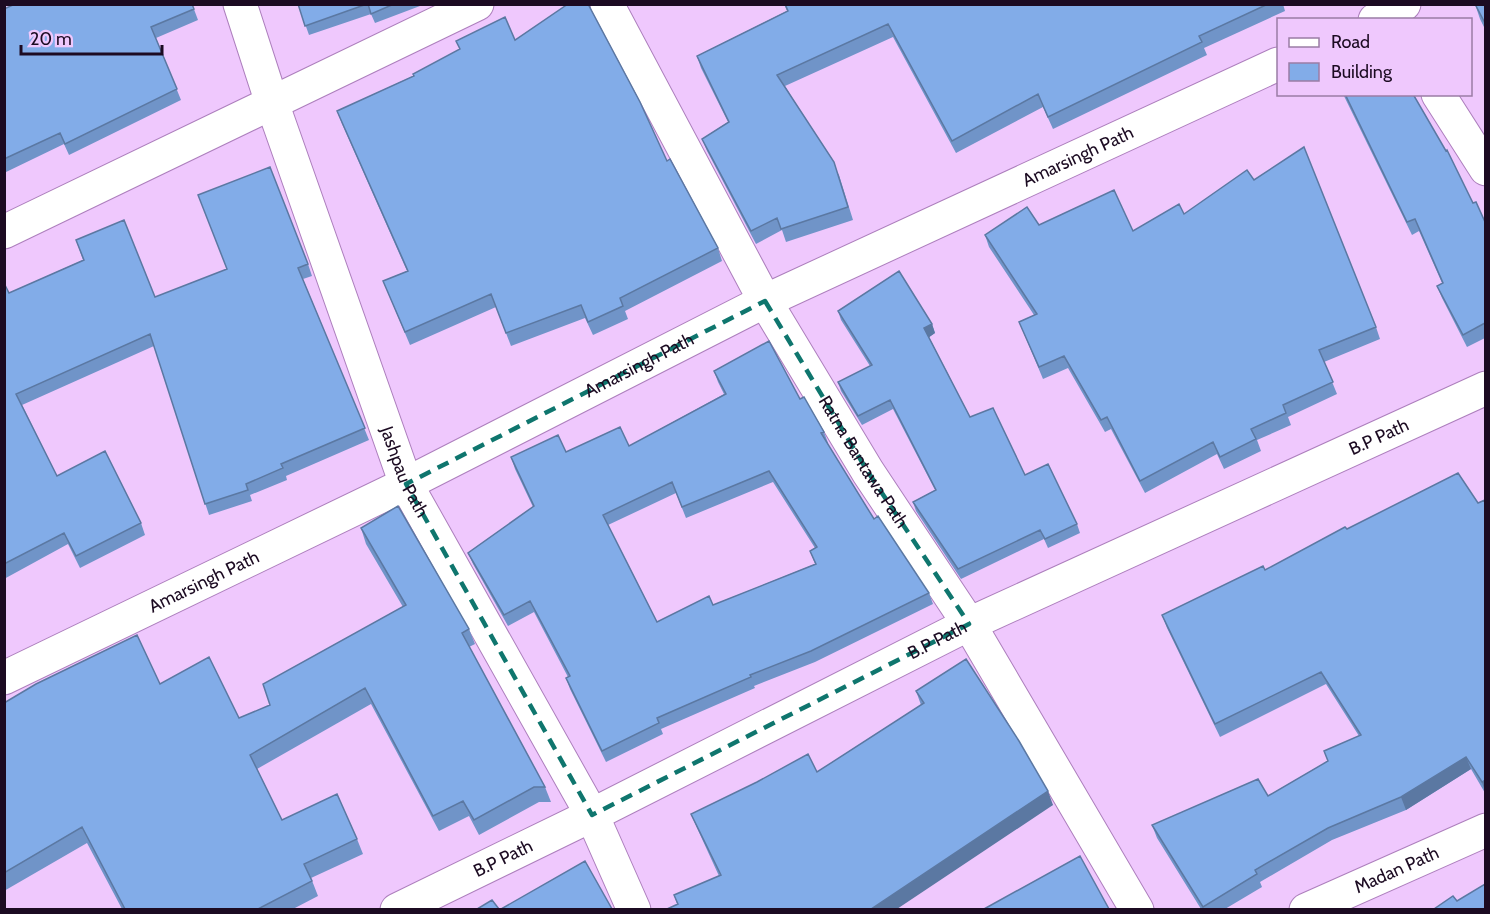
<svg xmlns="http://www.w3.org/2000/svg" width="1490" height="914" viewBox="0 0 1490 914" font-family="Cabin,sans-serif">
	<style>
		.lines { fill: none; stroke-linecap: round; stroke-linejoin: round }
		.minor-casing { stroke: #ad7fbd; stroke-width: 35 }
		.minor { stroke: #fff; stroke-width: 33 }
		.wall { fill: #7094c8; fill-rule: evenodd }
		.shaded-wall { fill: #5b78a2 }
		.building { fill: #82ace8; stroke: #5b78a2; stroke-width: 1.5; fill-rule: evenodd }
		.marked { fill: none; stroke: #0f766e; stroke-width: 4.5; stroke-dasharray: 12 8; stroke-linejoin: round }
		.labels { text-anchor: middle; stroke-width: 4.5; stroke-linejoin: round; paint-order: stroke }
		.street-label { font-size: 18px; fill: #1c0b22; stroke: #efc8fd }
	</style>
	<rect width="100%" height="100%" fill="#efc8fd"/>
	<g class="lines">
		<g class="minor-casing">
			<g id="minor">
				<path id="s1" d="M 240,4 L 272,103 L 406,484 L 592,815 L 634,910"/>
				<path id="s2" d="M 607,4 L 765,301 L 868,472 L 969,624 L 1137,910"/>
				<path d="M 1375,20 L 1404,4"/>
				<path d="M 1438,94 L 1486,169"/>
				<path d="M 4,232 L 477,4"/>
				<path id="s3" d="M 4,678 L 406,484 L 765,301 L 1278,64"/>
				<path id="s4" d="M 397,910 L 592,815 L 969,624 L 1486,388"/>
				<path id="s5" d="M 1306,910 L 1486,830"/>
			</g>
		</g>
		<use href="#minor" class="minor"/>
	</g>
	<path class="wall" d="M 192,4 L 198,20 L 156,38 L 181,100 L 69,155 L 64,144 L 4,173 L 4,9 Z
		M 298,4 L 419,4 L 420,6 L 375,23 L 371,14 L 309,35 Z
		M 784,4 L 1283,4 L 1285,11 L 1204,48 L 1207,55 L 1053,129 L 1043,107 L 956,153 L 893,37 L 785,86 L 839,175 L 853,220 L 786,242 L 782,230 L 756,244 L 707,151 L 702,139 L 728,122 L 701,68 L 697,56 L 787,11 Z
		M 1475,4 L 1485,4 L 1485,29 L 1480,19 Z
		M 456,41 L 667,161 L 718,248 L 722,261 L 625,311 L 628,319 L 593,335 L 585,318 L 511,346 L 496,307 L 410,345 L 383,281 L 407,271 L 342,124 L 337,111 L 413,76 L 460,49 Z
		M 1343,94 L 1413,94 L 1473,203 L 1485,222 L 1485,338 L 1467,347 L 1442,298 L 1437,286 L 1442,283 L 1419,231 L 1412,235 Z
		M 1184,214 L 1376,327 L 1380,339 L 1324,362 L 1337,394 L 1288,417 L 1291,425 L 1257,440 L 1261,451 L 1224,469 L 1217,454 L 1145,493 L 1111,429 L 1105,432 L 1068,368 L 1043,379 L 1019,322 L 1034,315 L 989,247 L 985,235 L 1039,225 L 1133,231 Z
		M 76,240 L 155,297 L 308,264 L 312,276 L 303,279 L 369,440 L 286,476 L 287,480 L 250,495 L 252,501 L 209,515 L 154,346 L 22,405 L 57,476 L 141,523 L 145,535 L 80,568 L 68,544 L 4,579 L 4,283 L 9,293 L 83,260 Z
		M 838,311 L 932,324 L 935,333 L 929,337 L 970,417 L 1025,475 L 1077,524 L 1080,533 L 1048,548 L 1044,539 L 961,579 L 916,511 L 913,502 L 935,490 L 893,409 L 862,425 L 841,391 L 838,382 L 870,366 L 841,320 Z
		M 714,371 L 800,399 L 824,432 L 828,443 L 827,443 L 874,519 L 929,593 L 933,604 L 815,662 L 754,686 L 755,688 L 661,729 L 663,734 L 606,762 L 570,689 L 566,678 L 568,677 L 534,612 L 508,626 L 473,564 L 468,553 L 533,507 L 515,469 L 511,457 L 629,446 L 724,394 L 718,382 ZM 773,482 L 815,548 L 810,551 L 815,564 L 713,605 L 657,622 L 608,525 L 676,493 L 686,518 Z
		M 1485,500 L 1485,793 L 1471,769 L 1406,810 L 1332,840 L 1260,882 L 1262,887 L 1225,909 L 1201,909 L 1157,838 L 1152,825 L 1268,796 L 1328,761 L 1359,736 L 1326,684 L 1220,737 L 1167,628 L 1162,615 L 1265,570 L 1347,529 L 1478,503 Z
		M 361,528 L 469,629 L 475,644 L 469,647 L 545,787 L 551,802 L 539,802 L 479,835 L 469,816 L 439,831 L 371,704 L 257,769 L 282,820 L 357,839 L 363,854 L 311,878 L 318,896 L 293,909 L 122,909 L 87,843 L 4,891 L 4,703 L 160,684 L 239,718 L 270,705 L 403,607 L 366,544 Z
		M 916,691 L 1053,805 L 677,904 L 674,895 L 719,876 L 697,828 L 691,814 L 817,772 L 921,705 Z"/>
	<path class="shaded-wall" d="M 932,324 L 935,333 L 928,338 L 924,328 Z
		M 1466,757 L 1471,769 L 1406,810 L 1401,797 Z
		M 1485,780 L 1485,792 L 1482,782 Z
		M 1048,791 L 1053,805 L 897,909 L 871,909 Z"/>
	<path class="building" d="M 15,4 L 192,4 L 194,9 L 151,27 L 177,89 L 65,144 L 60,133 L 4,159 L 4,9 Z
		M 298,4 L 367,4 L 305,26 Z
		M 368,4 L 394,4 L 371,14 Z
		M 568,4 L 588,4 L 640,102 L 667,161 L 670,159 L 718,248 L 620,298 L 623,306 L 588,322 L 581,305 L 506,333 L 491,294 L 405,332 L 383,281 L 408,271 L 337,111 L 414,76 L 413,74 L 460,49 L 456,41 L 505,17 L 515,40 Z
		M 785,4 L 1268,4 L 1199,36 L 1202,42 L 1048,117 L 1038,94 L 952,141 L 888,24 L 777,75 L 834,162 L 848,207 L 781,229 L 777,218 L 751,231 L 702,139 L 729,122 L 697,56 L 788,11 Z
		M 1475,4 L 1485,4 L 1485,23 Z
		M 1345,94 L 1413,94 L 1446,151 L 1447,150 L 1473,203 L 1476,202 L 1485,222 L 1485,323 L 1463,335 L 1437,286 L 1443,283 L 1415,219 L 1407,222 Z
		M 1304,147 L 1376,327 L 1319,350 L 1333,382 L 1283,405 L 1286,413 L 1251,429 L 1256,439 L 1220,457 L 1213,442 L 1140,481 L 1107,417 L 1101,420 L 1064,356 L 1039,367 L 1019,322 L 1037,314 L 985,235 L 1027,207 L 1039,225 L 1114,190 L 1133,231 L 1179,204 L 1184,214 L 1247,170 L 1254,180 Z
		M 270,167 L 308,264 L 298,268 L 365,428 L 281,464 L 283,468 L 246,484 L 248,490 L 205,504 L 150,334 L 16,394 L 57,476 L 105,451 L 141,523 L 76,556 L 64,533 L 4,564 L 4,283 L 9,293 L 84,260 L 76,240 L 124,220 L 155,297 L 227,269 L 198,195 Z
		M 899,271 L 932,324 L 924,328 L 970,417 L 993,408 L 1025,475 L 1048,464 L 1077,524 L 1045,539 L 1040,530 L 958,569 L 913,502 L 936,490 L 890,400 L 858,416 L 838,382 L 872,365 L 838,311 Z
		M 769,341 L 800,399 L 804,397 L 824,432 L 821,433 L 874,519 L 878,516 L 929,593 L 811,651 L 750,675 L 751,677 L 657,718 L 659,723 L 602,751 L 566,678 L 570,676 L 530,601 L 504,615 L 468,553 L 534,506 L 511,457 L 558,435 L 566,452 L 620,427 L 629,446 L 726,394 L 714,371 ZM 769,471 L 817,547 L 810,551 L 816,564 L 713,605 L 709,596 L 657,622 L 603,515 L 672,482 L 682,507 Z
		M 1458,473 L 1478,503 L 1485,500 L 1485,780 L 1482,782 L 1466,757 L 1401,797 L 1328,828 L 1255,870 L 1257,874 L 1203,907 L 1152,825 L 1258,779 L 1268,796 L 1328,761 L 1324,751 L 1361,735 L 1321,672 L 1215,724 L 1162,615 L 1263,566 L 1265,570 L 1345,527 L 1347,529 Z
		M 398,506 L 469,629 L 462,633 L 545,787 L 534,787 L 474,820 L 463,801 L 433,816 L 365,688 L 250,755 L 282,820 L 337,794 L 357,839 L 304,864 L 312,881 L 258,909 L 125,909 L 82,827 L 4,873 L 4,703 L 36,684 L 137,635 L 160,684 L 209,657 L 239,718 L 270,705 L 263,684 L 406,605 L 361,528 Z
		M 966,659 L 1019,741 L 1048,791 L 871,909 L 667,909 L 678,904 L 674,895 L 721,875 L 691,814 L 757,782 L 808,754 L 817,772 L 924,703 L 916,691 Z
		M 1080,856 L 1109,909 L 984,909 Z
		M 585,861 L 612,909 L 501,909 Z
		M 1485,884 L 1485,909 L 1434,909 L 1453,896 L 1457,901 Z
		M 492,900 L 499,909 L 477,909 Z"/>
	<path class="marked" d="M 765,301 L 868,472 L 969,624 L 592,815 L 406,484 Z"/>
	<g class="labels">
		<g class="street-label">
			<text dy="6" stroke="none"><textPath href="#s3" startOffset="1194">Amarsingh Path</textPath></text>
			<text dy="6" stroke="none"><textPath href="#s3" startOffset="708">Amarsingh Path</textPath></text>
			<text dy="6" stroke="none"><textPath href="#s4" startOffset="1090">B.P Path</textPath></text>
			<text dy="6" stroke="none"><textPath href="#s2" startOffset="525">Ratna Bantawa Path</textPath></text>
			<text dy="6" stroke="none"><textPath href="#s1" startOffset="496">Jashpau Path</textPath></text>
			<text dy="6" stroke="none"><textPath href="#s3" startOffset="222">Amarsingh Path</textPath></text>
			<text dy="6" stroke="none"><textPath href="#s4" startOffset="604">B.P Path</textPath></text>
			<text dy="6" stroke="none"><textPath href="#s4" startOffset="118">B.P Path</textPath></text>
			<text dy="6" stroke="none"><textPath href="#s5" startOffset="99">Madan Path</textPath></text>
		</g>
	</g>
	<rect width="1490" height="914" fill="none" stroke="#1c0b22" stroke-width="12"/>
	<rect x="1277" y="18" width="195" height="78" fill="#efc8fd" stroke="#9b7ca5" stroke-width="1.5"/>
	<rect x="1289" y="38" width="30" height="9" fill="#ffffff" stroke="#9b7ca5" stroke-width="1.5"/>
	<text x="1331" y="48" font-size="18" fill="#1c0b22">Road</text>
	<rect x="1289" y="63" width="30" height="18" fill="#82ace8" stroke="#9b7ca5" stroke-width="1.5"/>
	<text x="1331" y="78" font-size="18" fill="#1c0b22">Building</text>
	<path d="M21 45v9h141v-9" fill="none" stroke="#1c0b22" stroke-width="3"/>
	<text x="30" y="45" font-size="18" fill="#1c0b22" stroke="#efc8fd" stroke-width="4.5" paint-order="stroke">20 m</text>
</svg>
